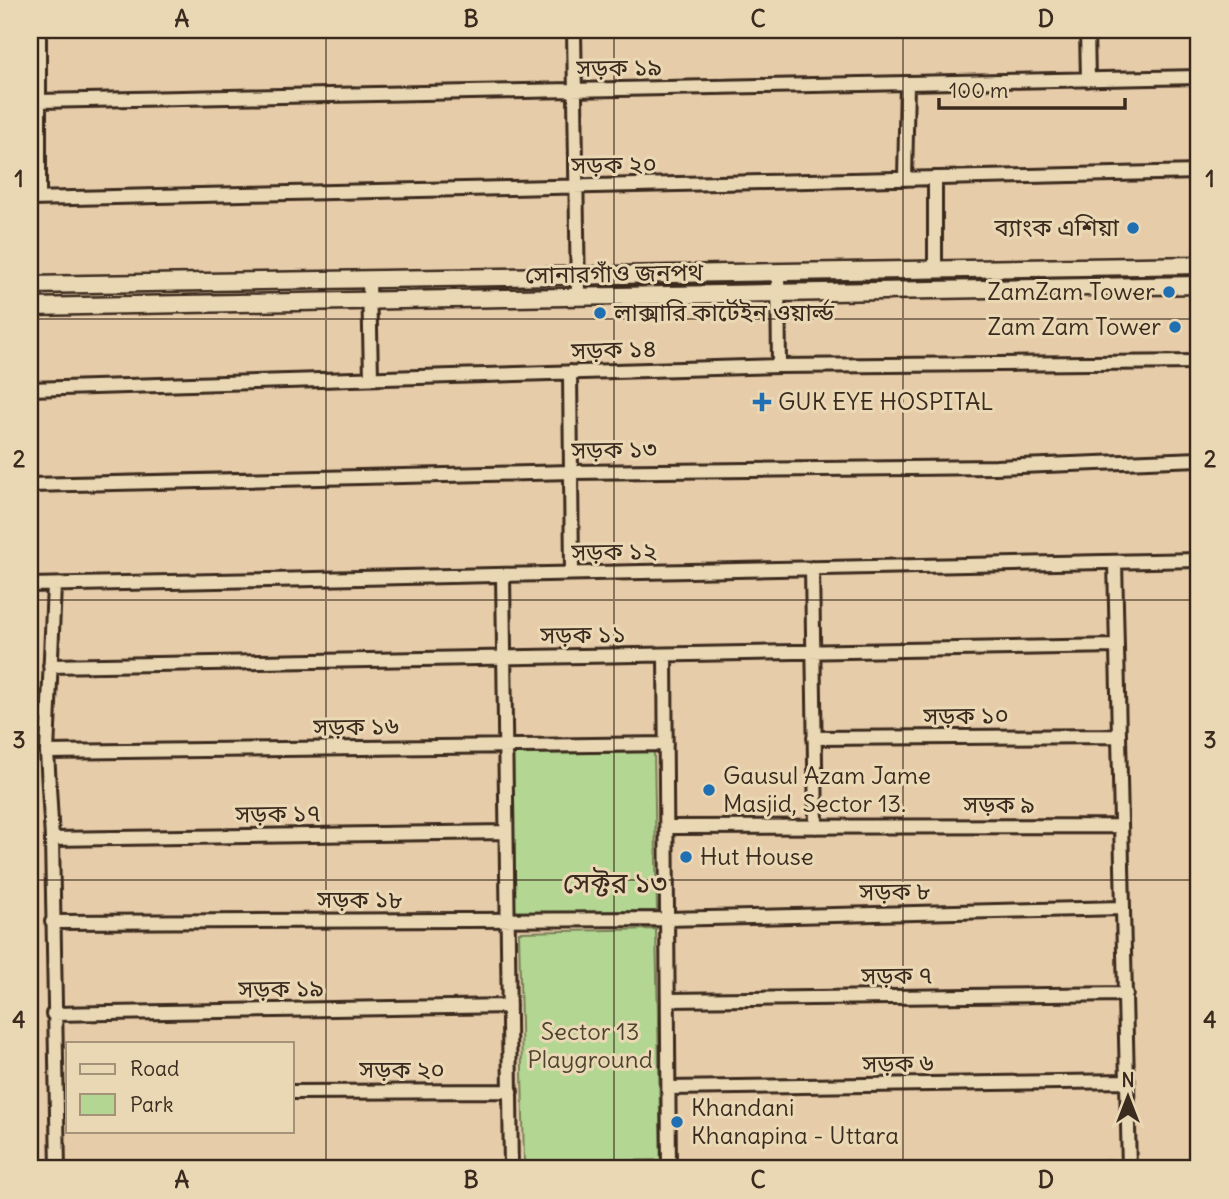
<svg xmlns="http://www.w3.org/2000/svg" width="1229" height="1199" viewBox="0 0 1229 1199" font-family="Delius,'Noto Sans Bengali',sans-serif">
	<style>
		.green { fill: #b3d792; stroke: #778058; stroke-width: 2 }
		.lines { fill: none; stroke-linecap: round; stroke-linejoin: round }
		.street-casing { stroke: #3b2a1e; stroke-width: 18 }
		.secondary-casing { stroke: #3b2a1e; stroke-width: 21 }
		.street { stroke: #ead8b5; stroke-width: 12 }
		.secondary { stroke: #ead8b5; stroke-width: 16 }
		.grid { fill: none; stroke: #3b2a1e; stroke-width: 2; stroke-opacity: 0.55 }
		.poi-dot { fill: #1f6fb2; stroke: #ead8b5; stroke-width: 2.5 }
		.labels { text-anchor: middle; stroke-width: 6; stroke-linejoin: round; paint-order: stroke }
		.street-label { font-size: 24px; fill: #3b2a1e; stroke: #ead8b5 }
		.poi-label { font-size: 24px; fill: #3b2a1e; stroke: #ead8b5; text-anchor: start }
		.park-label { font-size: 24px; fill: #4d442f; stroke: #ead8b5 }
		.quarter-label { font-size: 28px; fill: #3b2a1e; stroke: #ead8b5 }
		.neatline { fill: none; stroke: #3b2a1e; stroke-width: 2.5 }
		.grid-label { font-size: 23px; text-anchor: middle; font-weight: bold; fill: #3b2a1e }
	</style>
	<rect width="100%" height="100%" fill="#e7ccaa"/>
	<filter id="ink" filterUnits="userSpaceOnUse"><feTurbulence type="fractalNoise" baseFrequency=".0143" numOctaves="2"/><feDisplacementMap in="SourceGraphic" scale="14" xChannelSelector="R" yChannelSelector="G"/><feConvolveMatrix kernelMatrix="1 2 1 2 8 2 1 2 1" color-interpolation-filters="sRGB"/></filter>
	<g filter="url(#ink)">
		<path class="green" d="M 654,752 L 657,911 L 514,913 L 511,754 Z
			M 656,929 L 661,1160 L 524,1163 L 519,932 Z"/>
		<g class="lines">
			<g class="street-casing">
				<path id="street" d="M 574,30 L 578,297
					M 1087,30 L 1088,80
					M 39,101 L 1199,77
					M 935,178 L 935,268
					M 905,179 L 907,83
					M 30,199 L 1199,172
					M 39,199 L 39,30
					M 778,272 L 779,366
					M 369,280 L 371,378
					M 570,372 L 572,573
					M 30,389 L 779,366 L 1199,362
					M 30,485 L 571,472 L 996,467 L 1199,459
					M 1115,562 L 1129,1169
					M 812,568 L 816,827
					M 503,575 L 511,1169
					M 30,585 L 1199,560
					M 54,585 L 47,752 L 52,839 L 58,1169
					M 665,655 L 669,1169
					M 50,666 L 1117,646
					M 814,738 L 1119,736
					M 47,752 L 666,744
					M 667,827 L 1121,826
					M 52,839 L 505,832
					M 52,922 L 667,919 L 1123,908
					M 668,1000 L 1126,994
					M 53,1014 L 509,1006
					M 669,1088 L 1128,1081
					M 292,1092 L 511,1091
					M 1048,1169 L 1129,1168"/>
			</g>
			<g class="secondary-casing">
				<path id="secondary" d="M 30,285 L 1199,265
					M 30,307 L 1199,285"/>
			</g>
			<use href="#street" class="street"/>
			<use href="#secondary" class="secondary"/>
		</g>
	</g>
	<path class="grid" d="M 326,30 L 326,1169M 614,30 L 614,1169M 903,30 L 903,1169M 30,319 L 1199,319M 30,600 L 1199,600M 30,880 L 1199,880"/>
	<g class="poi-dot">
		<circle cx="1133" cy="228" r="7"/>
		<circle cx="1169" cy="292" r="7"/>
		<circle cx="600" cy="313" r="7"/>
		<circle cx="1175" cy="327" r="7"/>
		<path d="M758.5 391.5h7v7h7v7h-7v7h-7v-7h-7v-7h7z"/>
		<circle cx="709" cy="790" r="7"/>
		<circle cx="686" cy="857" r="7"/>
		<circle cx="677" cy="1122" r="7"/>
	</g>
	<g class="labels">
		<g class="street-label">
			<text transform="translate(619 68) rotate(-1)" y="8">সড়ক ১৯</text>
			<text transform="translate(614 165) rotate(-1)" y="8">সড়ক ২০</text>
			<text transform="translate(614 274) rotate(-1)" y="8">সোনারগাঁও জনপথ</text>
			<text transform="translate(614 350) rotate(-2)" y="8">সড়ক ১৪</text>
			<text transform="translate(614 450) rotate(-1)" y="8">সড়ক ১৩</text>
			<text transform="translate(614 552) rotate(-1)" y="8">সড়ক ১২</text>
			<text transform="translate(583 635) rotate(-1)" y="8">সড়ক ১১</text>
			<text transform="translate(966 716) rotate(-1)" y="8">সড়ক ১০</text>
			<text transform="translate(356 727) rotate(-1)" y="8">সড়ক ১৬</text>
			<text x="999" y="813">সড়ক ৯</text>
			<text transform="translate(278 814) rotate(-1)" y="8">সড়ক ১৭</text>
			<text transform="translate(895 892) rotate(-1)" y="8">সড়ক ৮</text>
			<text x="360" y="908">সড়ক ১৮</text>
			<text transform="translate(897 976) rotate(-1)" y="8">সড়ক ৭</text>
			<text transform="translate(281 989) rotate(-1)" y="8">সড়ক ১৯</text>
			<text transform="translate(898 1064) rotate(-1)" y="8">সড়ক ৬</text>
			<text x="402" y="1078">সড়ক ২০</text>
		</g>
		<g class="poi-label">
			<text x="1119" y="236" text-anchor="end">ব্যাংক এশিয়া</text>
			<text x="1155" y="300" text-anchor="end">ZamZam Tower</text>
			<text x="614" y="321">লাক্সারি কার্টেইন ওয়ার্ল্ড</text>
			<text x="1161" y="335" text-anchor="end">Zam Zam Tower</text>
			<text x="778" y="410">GUK EYE HOSPITAL</text>
			<text x="723" y="784">Gausul Azam Jame<tspan x="723" dy="28">Masjid, Sector 13.</tspan></text>
			<text x="700" y="865">Hut House</text>
			<text x="691" y="1116">Khandani<tspan x="691" dy="28">Khanapina - Uttara</tspan></text>
		</g>
		<g class="park-label">
			<text x="590" y="1040">Sector 13<tspan x="590" dy="28">Playground</tspan></text>
		</g>
		<g class="quarter-label">
			<text x="615" y="893">সেক্টর ১৩</text>
		</g>
	</g>
	<rect width="1229" height="1199" fill="none" stroke="#ead8b5" stroke-width="77"/>
	<rect x="66" y="1042" width="228" height="91" fill="#ead8b5" stroke="#a49279" stroke-width="2"/>
	<rect x="80" y="1064" width="35" height="10" fill="#ead8b5" stroke="#a49279" stroke-width="2"/>
	<text x="130" y="1076" font-size="21" fill="#3b2a1e">Road</text>
	<rect x="80" y="1094" width="35" height="21" fill="#b3d792" stroke="#a49279" stroke-width="2"/>
	<text x="130" y="1112" font-size="21" fill="#3b2a1e">Park</text>
	<g transform="translate(1128 1097)" stroke="#ead8b5" stroke-width="5" paint-order="stroke">
	<path d="M0-5L12 26L0 18L-12 26Z" fill="#3b2a1e"/>
	<text y="-10" font-size="19" font-weight="bold" text-anchor="middle" fill="#3b2a1e">N</text>
	</g>
	<path d="M939 98v10h186v-10" fill="none" stroke="#3b2a1e" stroke-width="3.5"/>
	<text x="949" y="98" font-size="21" fill="#3b2a1e" stroke="#ead8b5" stroke-width="5" paint-order="stroke">100 m</text>
	<rect x="38" y="38" width="1152" height="1122" class="neatline"/>
	<g class="grid-label">
		<text x="182" y="27">A</text>
		<text x="471" y="27">B</text>
		<text x="758" y="27">C</text>
		<text x="1046" y="27">D</text>
		<text x="19" y="187">1</text>
		<text x="1210" y="187">1</text>
		<text x="19" y="467">2</text>
		<text x="1210" y="467">2</text>
		<text x="19" y="748">3</text>
		<text x="1210" y="748">3</text>
		<text x="19" y="1028">4</text>
		<text x="1210" y="1028">4</text>
		<text x="182" y="1188">A</text>
		<text x="471" y="1188">B</text>
		<text x="758" y="1188">C</text>
		<text x="1046" y="1188">D</text>
	</g>
</svg>
